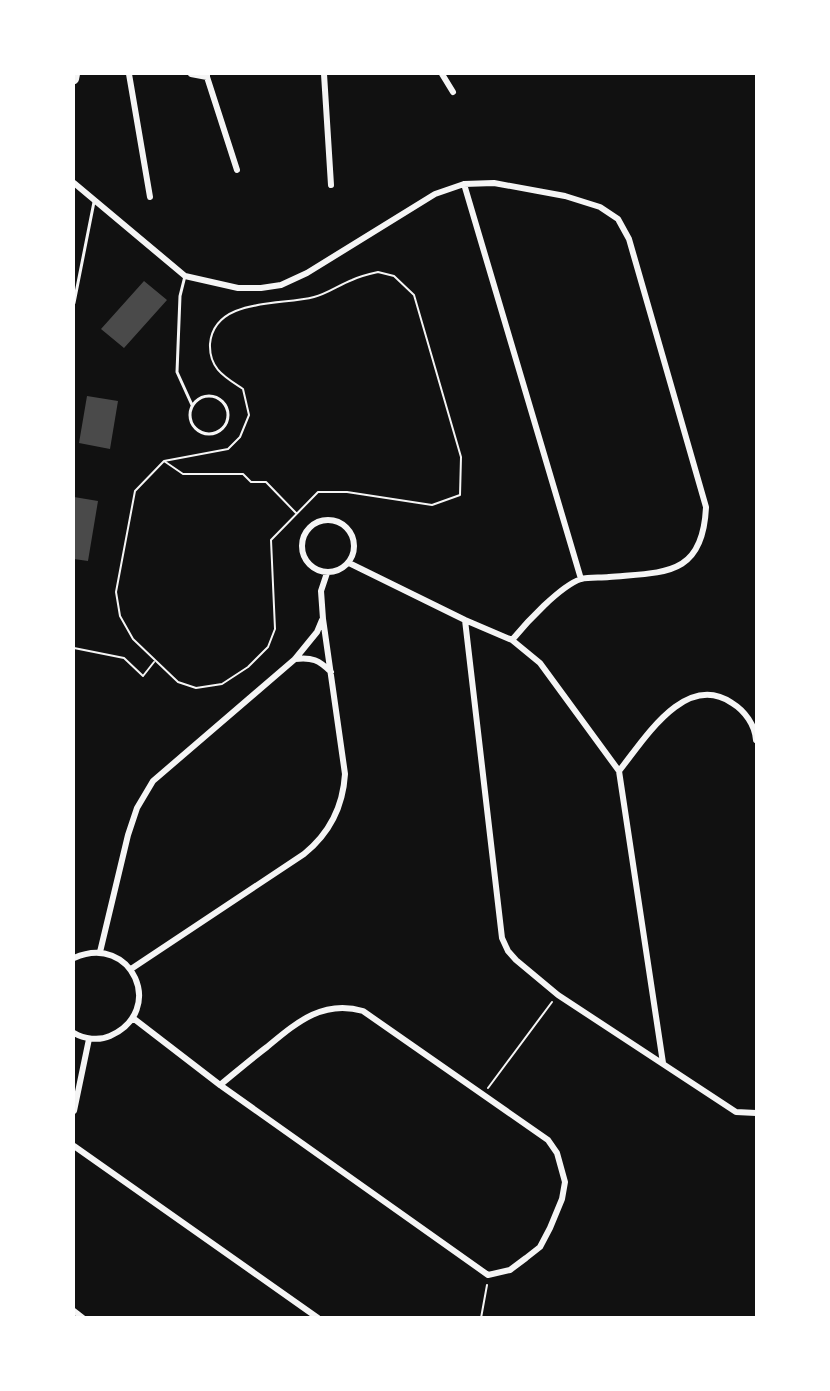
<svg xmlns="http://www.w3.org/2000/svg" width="830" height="1391" viewBox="0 0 830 1391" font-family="Lora,serif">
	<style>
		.building { fill: #4a4a4a }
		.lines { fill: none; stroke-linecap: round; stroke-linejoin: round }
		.path { stroke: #f5f5f5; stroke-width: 2 }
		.service { stroke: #f5f5f5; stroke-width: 3 }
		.minor { stroke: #f5f5f5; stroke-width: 6 }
		.primary { stroke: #f5f5f5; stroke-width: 10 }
	</style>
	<rect width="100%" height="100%" fill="#111"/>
	<path class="building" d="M 144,281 L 167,300 L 124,348 L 101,329 Z
		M 87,396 L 118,401 L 110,449 L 79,443 Z
		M 74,497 L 98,501 L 88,561 L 74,559 Z"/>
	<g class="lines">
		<path class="path" d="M 378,272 L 394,276 L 414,295 L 461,457 L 460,495 L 432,505 L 347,492 L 318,492 L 271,540 L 275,629 L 268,647 L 248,667 L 222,684 L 196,688 L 178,682 L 133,639 L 120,616 L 116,592 L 135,491 L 164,461 L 228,449 L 240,437 L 249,415 L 243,389 C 225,377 209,369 210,344 C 214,297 281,306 314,297 C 327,294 339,285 352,280 C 360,276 369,274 378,272 Z
			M 164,461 L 183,474 L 243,474 L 251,482 L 266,482 L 296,513
			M 74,648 L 124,658 L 143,676 L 154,662
			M 488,1088 L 552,1002
			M 481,1318 L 487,1285"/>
		<path class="service" d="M 185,276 L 180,296 L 177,372 L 192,405
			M 74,303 L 94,202
			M190 415a19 19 0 1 1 38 0a19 19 0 1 1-38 0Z"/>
		<path class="minor" d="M 129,74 L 150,197
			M 191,74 L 207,77
			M 207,74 L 207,77 L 237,170
			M 324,74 L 331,185
			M 442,74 L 453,92
			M 74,183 L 185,276 L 238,288 L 261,288 L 281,285 L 307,273 L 435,194 L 464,184 L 494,183 L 565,196 L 600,207 L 618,219 L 629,239 L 706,507 C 703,577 664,572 609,577 C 601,578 589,577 581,579 C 560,586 526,623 512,640
			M 464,184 L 581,579
			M302 546a26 26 0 1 1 52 0a26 26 0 1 1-52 0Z
			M 349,563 L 465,620 L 512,640 L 540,663 L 619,771 L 663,1063
			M 465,620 L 502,938 L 508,951 L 516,960 L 558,995 L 736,1112 L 756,1113
			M 295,659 C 312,657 319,660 331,672
			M 619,771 C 644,740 685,671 732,703 C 745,711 755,725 756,740
			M 100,952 L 128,835 L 137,808 L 153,781 L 295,659 L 317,632 L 322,620
			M 74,958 C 132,932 167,1011 110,1036 C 99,1041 84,1039 74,1033
			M 131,969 L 304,854 C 330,833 343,807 345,774 L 323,619 L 321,591 L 327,573
			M 133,1018 L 220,1085 L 488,1275 L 510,1270 L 526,1258 L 540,1247 L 550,1228 L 562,1199 L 565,1182 L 557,1153 L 548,1140 L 363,1011 C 323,999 296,1023 267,1047 C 251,1059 236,1072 220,1085
			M 74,1111 L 89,1039
			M 74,1146 L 318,1318
			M 74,1311 L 83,1318"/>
		<path class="primary" d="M 74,79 L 75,74"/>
	</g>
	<rect width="830" height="1391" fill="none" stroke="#ffffff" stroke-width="150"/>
</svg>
